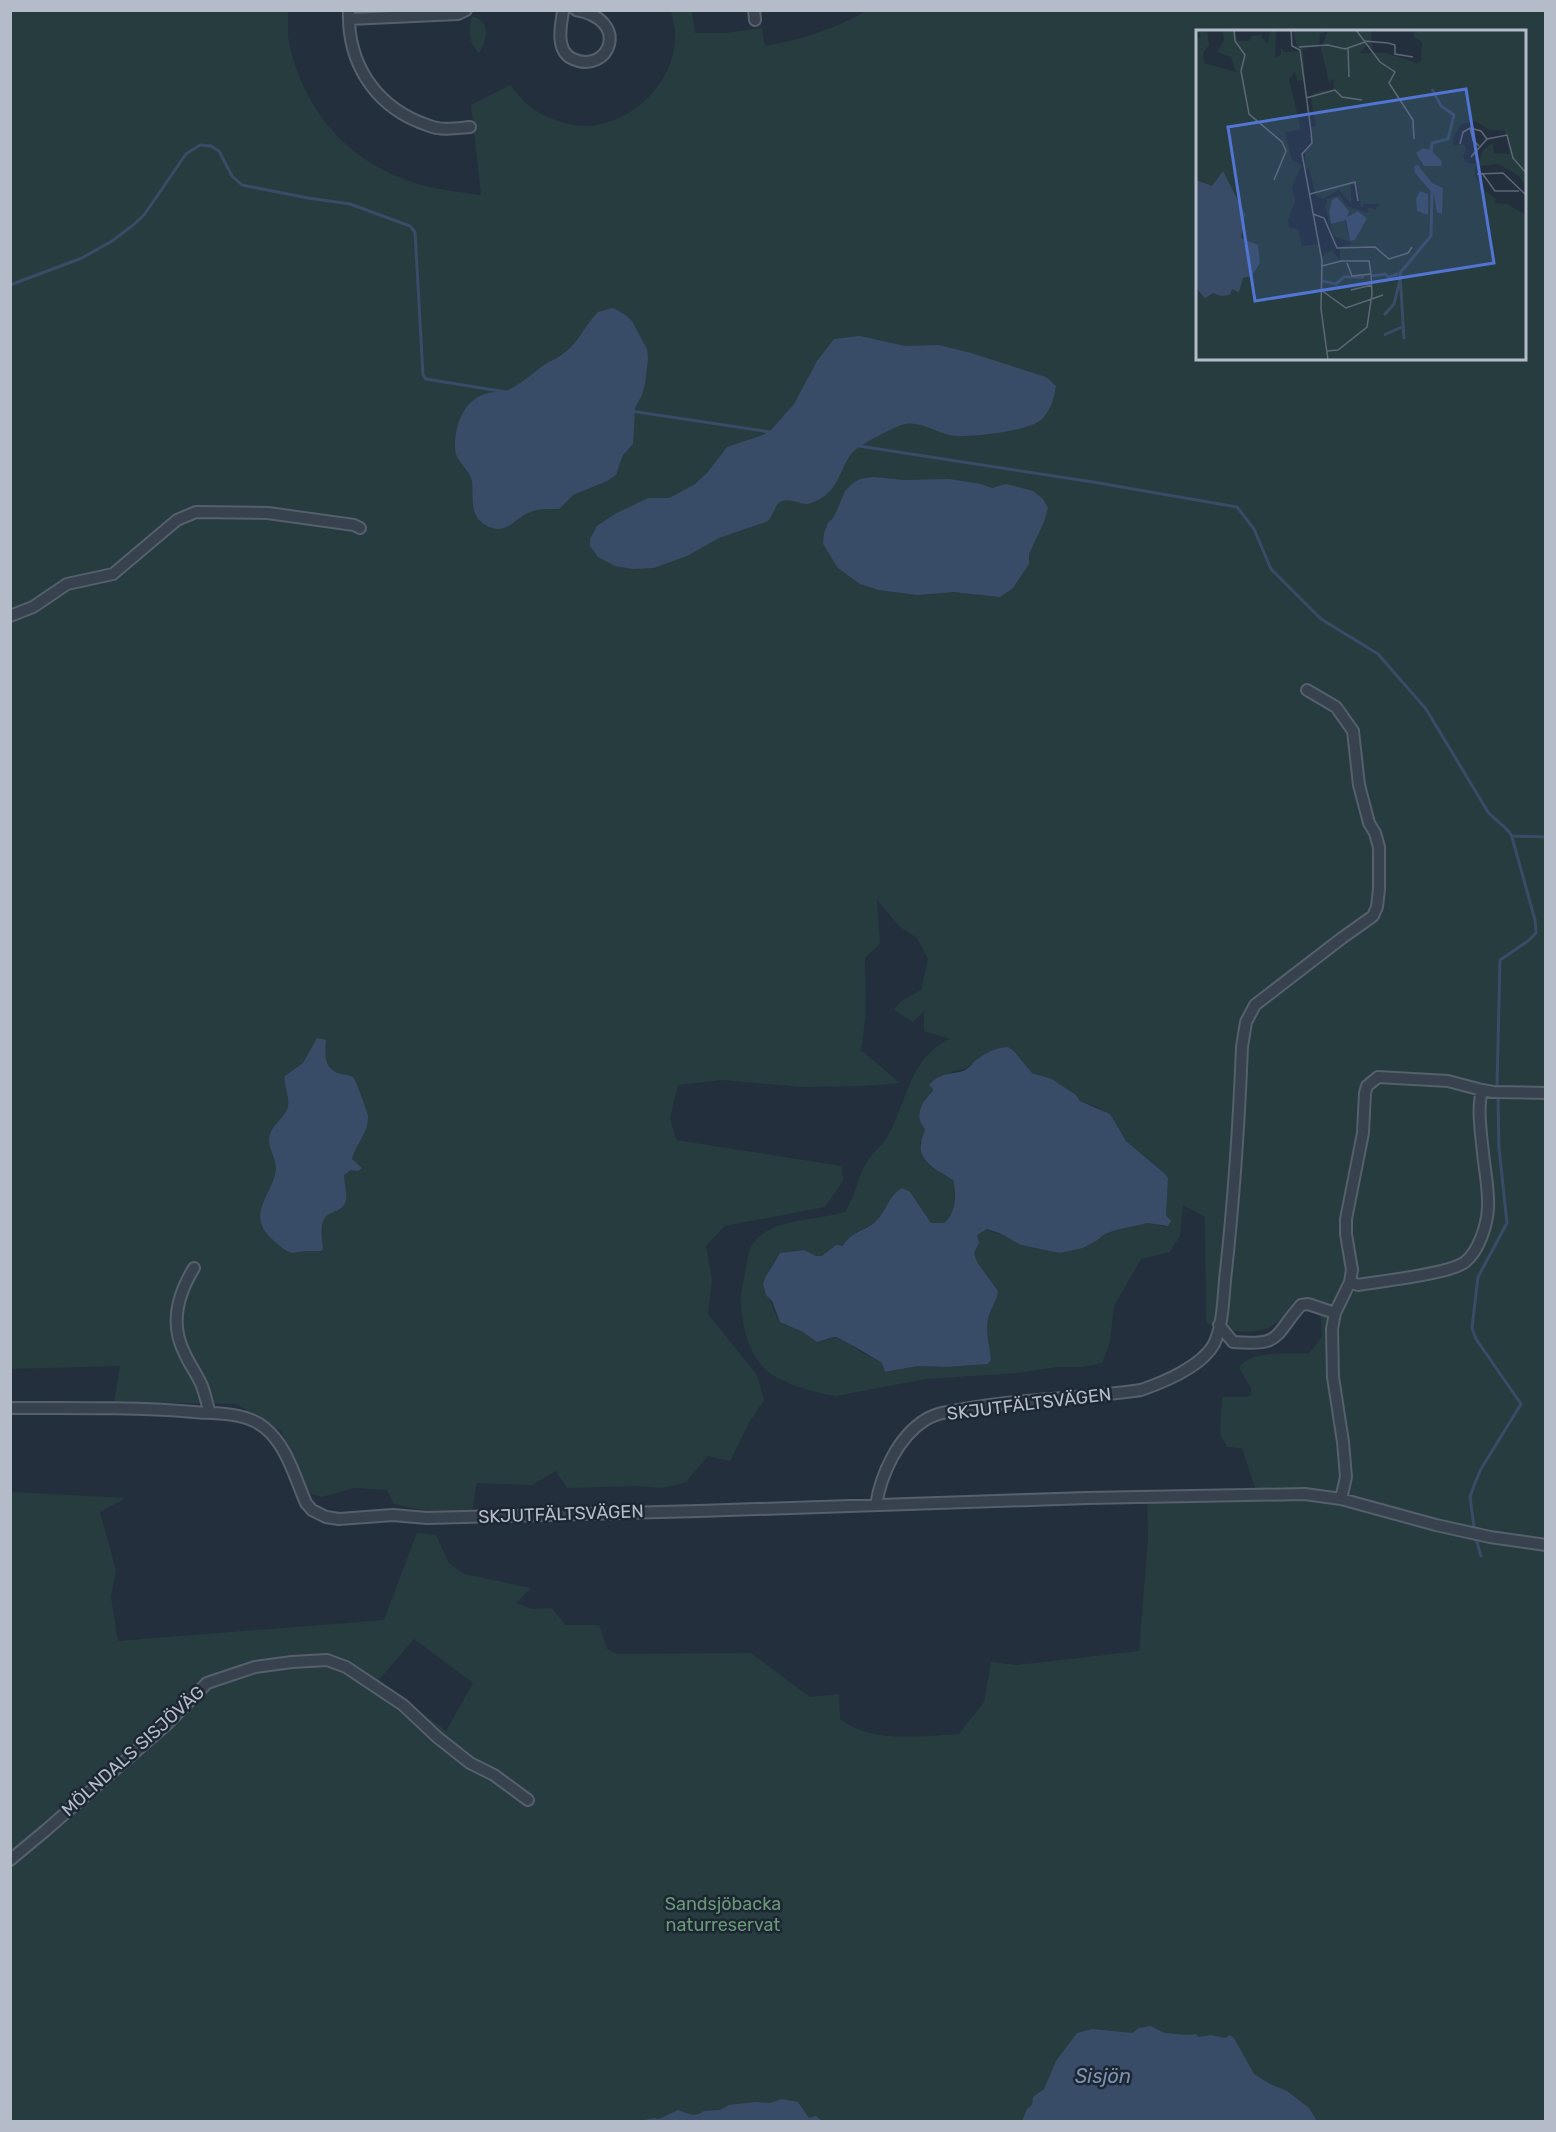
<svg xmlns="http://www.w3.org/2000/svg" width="1556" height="2132" viewBox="0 0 1556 2132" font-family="Rubik,sans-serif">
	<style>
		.green { fill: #263c3f; fill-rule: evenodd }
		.water { fill: #394c67 }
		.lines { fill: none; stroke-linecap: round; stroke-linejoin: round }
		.stream { stroke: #394c67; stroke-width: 3 }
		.street-casing { stroke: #565f6c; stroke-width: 14 }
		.street { stroke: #38414e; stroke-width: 10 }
		.labels { text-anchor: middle; stroke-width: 5; stroke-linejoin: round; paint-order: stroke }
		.street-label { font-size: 18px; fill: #b4bcc9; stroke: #1d2633 }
		.park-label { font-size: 18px; fill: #6b9a76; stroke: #1d2633 }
		.water-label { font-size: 20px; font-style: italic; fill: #7c92b1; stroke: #1d2633 }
		.inset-river { fill: none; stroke: #394c67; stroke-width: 3 }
		.inset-road { fill: none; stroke: #5e6776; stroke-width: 1.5 }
		.view { fill: #5274d3; fill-opacity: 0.15; stroke: #5274d3; stroke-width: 3 }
		.inset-edge { fill: none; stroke: #b4bcc9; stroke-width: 3 }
	</style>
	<rect width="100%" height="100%" fill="#242f3e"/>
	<path class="green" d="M 869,10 L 1545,11 L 1545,2121 L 11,2121 L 10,1492 L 126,1498 L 100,1512 L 116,1570 L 111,1597 L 118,1641 L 384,1620 L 417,1533 L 436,1535 L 449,1563 L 464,1574 L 531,1588 L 516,1603 L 532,1609 L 552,1608 L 565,1625 L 599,1625 L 607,1649 L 617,1654 L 751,1653 L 810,1697 L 839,1694 L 840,1719 C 873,1744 920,1736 959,1734 L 984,1702 L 991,1662 L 1017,1665 L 1139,1651 L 1148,1539 L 1147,1491 L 1256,1491 L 1242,1448 L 1227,1447 L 1220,1434 L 1222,1397 L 1246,1397 L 1251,1395 L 1251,1388 L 1239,1368 C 1249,1350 1290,1354 1309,1353 L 1322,1337 L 1320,1309 L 1293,1302 C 1289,1308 1285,1317 1279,1321 C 1256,1339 1231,1331 1206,1323 L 1205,1217 L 1183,1205 L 1180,1236 L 1170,1252 L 1141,1259 L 1114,1306 L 1110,1342 L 1102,1363 L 1083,1367 L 1057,1367 L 1017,1373 L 926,1379 L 836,1396 C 816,1393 778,1383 764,1368 C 748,1352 741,1322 741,1300 C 741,1289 744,1278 746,1268 C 748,1255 749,1244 761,1235 C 783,1218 819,1220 845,1212 C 856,1195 857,1177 867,1162 C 872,1153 882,1146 887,1137 C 908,1101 909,1057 950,1039 L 924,1031 L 924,1011 L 913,1022 L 894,1010 L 900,1002 L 921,990 L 928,959 L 917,938 L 899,926 L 877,900 L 880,944 L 865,958 L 866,1013 L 861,1050 L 900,1083 L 864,1086 L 802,1087 L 722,1080 L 678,1085 L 670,1118 L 676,1140 L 842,1166 L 843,1181 L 825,1207 L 725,1226 L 706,1246 L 712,1280 L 708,1314 L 757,1375 L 764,1400 L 749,1423 L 730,1461 L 708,1456 L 685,1483 L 661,1488 L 636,1486 L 567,1488 L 556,1471 L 532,1485 L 477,1483 L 471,1515 L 431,1512 L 394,1504 L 387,1490 L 354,1488 L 322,1497 L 308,1493 L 281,1431 L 237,1404 L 114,1402 L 120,1366 L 11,1369 L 11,11 L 288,11 C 288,22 287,36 290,47 C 307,116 350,163 418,184 C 438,190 461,192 481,195 L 471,105 L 510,85 C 516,92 522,100 529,106 C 545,118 569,127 589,126 C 635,122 677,80 675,33 C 675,26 672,18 671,11 L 692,11 L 695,33 L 725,33 L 762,28 L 765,46 C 807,38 831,30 869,10 ZM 1198,32 L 1524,32 L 1524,358 L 1198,358 ZM 1008,1047 L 1014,1051 L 1032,1073 L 1052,1079 L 1076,1095 L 1080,1101 L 1100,1108 L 1126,1141 L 1164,1173 L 1166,1215 L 1170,1219 L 1164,1227 L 1155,1223 L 1148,1223 L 1116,1230 L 1105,1234 L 1096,1241 L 1083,1248 L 1060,1253 L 1029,1246 L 986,1229 L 977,1235 L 979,1243 L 974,1253 L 977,1262 L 998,1291 C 997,1302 990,1309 988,1319 C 985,1333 990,1346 991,1360 L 988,1364 L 948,1367 L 918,1366 L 886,1372 L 882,1363 C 877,1359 871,1357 865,1354 C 846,1343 843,1331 821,1342 C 811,1339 806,1331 796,1328 C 790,1326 784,1326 779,1320 C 773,1312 773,1302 766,1294 L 766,1276 L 776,1258 L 786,1252 L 804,1250 L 816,1256 L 822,1257 L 843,1246 L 845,1241 L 854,1234 L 873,1224 L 879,1218 L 893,1195 L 918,1204 L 931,1223 L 944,1223 C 956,1213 957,1194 953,1180 L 930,1166 L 924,1160 L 920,1144 L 925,1129 L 919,1111 L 922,1109 L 925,1098 L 953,1071 C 976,1070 981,1048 1008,1047 ZM 414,1639 L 473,1683 L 446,1731 L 379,1680 Z
		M 472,16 C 492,22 487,39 479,53 C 468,41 468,31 472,16 Z"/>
	<path class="water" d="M 613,308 L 624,314 L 632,321 L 647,349 L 648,359 L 645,384 L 642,395 L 635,408 L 633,444 L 623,455 L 616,475 L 607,481 L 573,495 L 559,509 C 549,509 537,508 528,513 C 516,518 507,533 492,528 C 468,520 474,500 472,482 C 470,468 454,462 455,446 C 455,424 464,399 488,393 C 496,391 504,393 510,389 C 522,383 533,373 544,365 C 549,361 555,360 560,356 C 580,343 583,327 598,312 Z
		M 860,336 L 905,346 L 939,345 L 971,353 L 1046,377 L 1056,386 C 1054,398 1051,410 1042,419 C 1031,431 966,439 949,435 C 936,432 920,421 905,424 C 897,425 860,445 854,451 C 842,463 840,483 827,494 C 823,498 813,503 807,504 C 797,504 785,495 777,505 C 774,510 772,516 768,521 L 719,538 L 687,556 L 654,568 L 633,569 L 615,566 L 598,557 L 590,546 L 590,539 L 597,526 L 615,514 L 648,498 L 669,498 L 677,494 L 695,484 L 707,473 L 727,447 L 763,435 L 771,430 L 794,404 L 817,361 L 834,339 Z
		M 873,477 L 904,480 L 949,479 L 981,484 L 992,488 L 1006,484 L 1033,491 L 1043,499 L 1048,508 L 1044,522 L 1029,554 L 1029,564 L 1013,588 L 1000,597 L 954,592 L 917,595 L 879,590 L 860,584 L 838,568 L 823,544 L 824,533 L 828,523 L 834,517 L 845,491 L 853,483 L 860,479 Z
		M 317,1038 L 326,1040 C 325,1053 323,1070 341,1074 C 345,1075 350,1074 354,1078 C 355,1079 368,1113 368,1116 C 369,1133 356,1143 352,1159 L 362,1168 L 358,1171 L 351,1170 L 344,1175 C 344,1185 348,1193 345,1203 C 341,1214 325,1209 322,1225 C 321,1234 322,1240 323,1249 L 321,1251 L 305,1251 L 292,1253 C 285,1251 279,1245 273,1240 C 244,1214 273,1196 276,1169 C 276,1157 266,1145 270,1134 C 274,1123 285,1117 288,1107 C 290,1096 283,1085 285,1076 L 303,1063 Z
		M 1008,1047 L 1014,1051 L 1032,1073 L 1052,1079 L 1076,1095 L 1080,1101 L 1110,1114 L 1126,1141 L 1164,1173 L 1168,1178 L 1166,1215 L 1171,1221 L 1168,1226 L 1148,1223 L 1116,1230 L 1105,1234 L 1096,1241 L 1083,1248 L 1060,1253 L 1021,1245 L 999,1233 L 987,1229 L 977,1235 L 979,1243 L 974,1253 L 977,1262 L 998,1291 C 997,1302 990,1309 988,1319 C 985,1333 990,1346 991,1360 L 988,1364 L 948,1367 L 918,1366 L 885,1372 L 882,1363 C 878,1360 839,1337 836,1337 C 829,1337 824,1341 817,1342 L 803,1332 L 780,1322 L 772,1301 L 766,1295 L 763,1284 L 766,1276 L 780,1253 L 804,1250 L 816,1256 L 822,1256 L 836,1245 L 843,1246 C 849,1233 864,1231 874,1223 C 886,1213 887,1197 902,1188 L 910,1192 L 931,1223 L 944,1223 C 956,1213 957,1194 953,1180 C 940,1171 918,1163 921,1144 C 921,1139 924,1134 925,1129 C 914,1117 921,1102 932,1092 L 933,1089 L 929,1085 C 941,1072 949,1075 963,1071 C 967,1070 971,1065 974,1062 C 985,1053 994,1048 1008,1047 Z
		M 1150,2026 L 1165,2033 L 1188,2035 L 1196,2034 L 1199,2037 L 1211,2035 L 1225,2038 L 1230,2035 L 1234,2038 L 1254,2074 L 1270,2084 L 1287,2091 L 1309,2108 L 1317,2121 L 1022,2121 L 1027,2109 L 1032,2105 L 1033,2097 L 1044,2089 L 1056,2061 L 1077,2033 L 1092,2029 L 1132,2033 L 1139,2028 Z
		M 782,2099 L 798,2102 L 809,2118 L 816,2116 L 822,2121 L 641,2121 L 653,2118 L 659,2119 L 678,2110 L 692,2115 L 699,2114 L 704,2111 L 720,2110 L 729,2105 L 755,2102 L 770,2103 Z"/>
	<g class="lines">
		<path class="stream" d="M 10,285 L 82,258 L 112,241 L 132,226 L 144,215 L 186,154 L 200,145 L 211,146 L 219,151 L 232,176 L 242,185 L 308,198 L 350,204 L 410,226 L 415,232 L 423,375 L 426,379 L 506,392
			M 631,411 L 770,432
			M 859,446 L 1093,482 L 1237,507 L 1254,529 L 1271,569 L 1321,619 L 1378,654 L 1426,709 L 1488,812 C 1496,821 1506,826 1512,836 L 1546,837
			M 1497,1086 L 1500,960 L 1528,941 L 1536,933 L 1535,920 L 1512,837
			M 1474,1527 L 1470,1497 L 1475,1483 L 1481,1469 L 1521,1404 L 1476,1339 L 1472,1328 L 1478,1277 L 1507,1223 L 1499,1148 L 1498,1098
			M 1476,1539 L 1481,1556"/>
		<g class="street-casing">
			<path id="street" d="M 349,10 C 347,61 373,103 419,122 C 425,124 431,127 437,128 C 447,130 459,128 470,127
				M 754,10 L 755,20
				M 563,12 C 560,28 556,52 573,59 C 609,75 632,20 576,10
				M 349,19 L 458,14 L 466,10
				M 10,616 L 33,607 L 67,584 L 113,574 L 177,520 L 196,512 L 268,513 L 354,525 L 360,528
				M 1482,1090 L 1493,1092 L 1546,1093
				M 194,1268 C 178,1294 170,1324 184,1352 C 189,1364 197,1374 202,1386 C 205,1394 207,1404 210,1413
				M 1219,1325 L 1233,1342 C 1282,1346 1273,1337 1301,1305 L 1308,1304 L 1335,1313
				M 10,1408 C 72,1408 133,1407 194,1412 C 217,1414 246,1412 265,1428 C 287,1446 295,1478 306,1503 L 312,1510 L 326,1517 L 339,1519 L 393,1515 L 427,1518 L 699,1511 L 1087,1498 L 1305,1494 L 1341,1499 L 1436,1525 L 1490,1537 L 1546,1545
				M 1341,1499 L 1346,1477 L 1343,1442 L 1333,1377 L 1332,1329 L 1335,1313 L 1350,1282 L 1352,1270 L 1346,1234 L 1346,1219 L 1363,1133 L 1365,1093 L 1367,1086 L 1378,1077 L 1448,1081 L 1482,1090 C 1477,1109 1481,1133 1483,1153 C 1485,1172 1489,1190 1488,1208 C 1487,1225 1479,1251 1465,1262 C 1450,1274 1381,1281 1358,1285 L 1350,1282
				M 876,1505 C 881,1474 898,1437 925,1420 C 936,1413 951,1411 964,1409 C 1023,1398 1082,1399 1141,1390 C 1164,1382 1202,1366 1214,1344 C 1224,1323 1223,1294 1226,1271 C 1234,1197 1239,1122 1242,1047 L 1246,1022 L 1255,1005 L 1342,938 L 1373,916 L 1377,907 L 1379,889 L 1379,847 L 1375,833 L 1369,823 L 1359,785 L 1353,731 L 1336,707 L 1307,690
				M 10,1860 L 45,1831 L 167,1724 L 207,1683 L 255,1667 L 292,1662 L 327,1660 L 346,1667 L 403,1705 L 437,1737 L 470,1763 L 494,1775 L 528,1800"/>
		</g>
		<use href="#street" class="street"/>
	</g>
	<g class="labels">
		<g class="street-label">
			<text transform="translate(1029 1404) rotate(-7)" y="6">SKJUTFÄLTSVÄGEN</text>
			<text transform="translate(561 1514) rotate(-2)" y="6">SKJUTFÄLTSVÄGEN</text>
			<text transform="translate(133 1751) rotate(-42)" y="6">MÖLNDALS SISJÖVÄG</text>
		</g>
		<g class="park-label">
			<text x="723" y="1910">Sandsjöbacka<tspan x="723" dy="21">naturreservat</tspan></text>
		</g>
		<g class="water-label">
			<text x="1103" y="2083">Sisjön</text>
		</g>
	</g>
	<g transform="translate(1196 30)">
		<rect width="330" height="330" fill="#242f3e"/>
		<path d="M 0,0 L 11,0 L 13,15 L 7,23 L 8,33 L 40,42 L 35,27 L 21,22 L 28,10 L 27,2 L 20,0 L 39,0 L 42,11 L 53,11 L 55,6 L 65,5 L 66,0 L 66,8 L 72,14 L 74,0 L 80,0 L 79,27 L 85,25 L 85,18 L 89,22 L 102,21 L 97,0 L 175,0 L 176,18 L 170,16 L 164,23 L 190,23 L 221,33 L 225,31 L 226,12 L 218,7 L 218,0 L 330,0 L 330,158 L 323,146 L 302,134 L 279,137 L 279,146 L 287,159 L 300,169 L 299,173 L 311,174 L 330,185 L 330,330 L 0,330 L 0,12 L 5,5 ZM 132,1 L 125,19 L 133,52 L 137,49 L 138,53 L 137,59 L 117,63 L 115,70 L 120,96 L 116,97 L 115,116 L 109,121 L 109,138 L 113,139 L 120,166 L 127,169 L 143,160 L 155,174 L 155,155 L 161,154 L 165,179 L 168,174 L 184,174 L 179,180 L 173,177 L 171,183 L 150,175 L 144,165 L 131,169 L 129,177 L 137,206 L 156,213 L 144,217 L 144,230 L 136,220 L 126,226 L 124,214 L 106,216 L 102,199 L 93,197 L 92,190 L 99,172 L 96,157 L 106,135 L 96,130 L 89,102 L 105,100 L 93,49 L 99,42 L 101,51 L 107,50 L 109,55 L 107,19 L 123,16 L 124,4 ZM 279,91 L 294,100 L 309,101 L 314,124 L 298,123 L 297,113 L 287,120 L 282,134 L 271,133 L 267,127 L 270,118 L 267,114 L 257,116 L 258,106 L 265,95 ZM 141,167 L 153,182 L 151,187 L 162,181 L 171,190 L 159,210 L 154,211 L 149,190 L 135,194 L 133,183 L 136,170 Z" fill="#263c3f" fill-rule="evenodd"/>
		<path d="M 227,118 L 235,120 L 246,132 L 245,136 L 228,136 L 220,123 ZM 222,135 L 236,153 L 247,158 L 246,184 L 241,182 L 238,165 L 219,143 L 218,136 ZM 27,141 L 49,184 L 45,208 L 62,215 L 64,233 L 56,246 L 47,248 L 43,262 L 36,259 L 34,265 L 25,266 L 17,263 L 9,268 L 0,258 L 0,150 L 16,156 ZM 224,161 L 232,164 L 232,185 L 221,181 L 220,168 ZM 141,167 L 153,181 L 151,187 L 162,181 L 171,189 L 159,210 L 154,211 L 150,190 L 135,194 L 133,182 L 136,170 Z" fill="#394c67"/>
		<path class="inset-river" d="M 235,123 L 236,113 L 252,109 L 258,85 L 245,76 L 236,59M 176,246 L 189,244 L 193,247 L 202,244M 126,251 L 140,254 L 148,247 L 168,247M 188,285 L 198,274 L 204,250M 188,305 L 206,297M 208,309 L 204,243 L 235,206 L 236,161"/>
		<path class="inset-road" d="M 38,0 L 39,11 L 49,25 L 45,41 L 53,84 L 86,112 L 90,121 L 78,150M 95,0 L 96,16 L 104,20 L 115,101 L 116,113 L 106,124 L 126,231 L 125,279 L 132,330M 160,0 L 184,32 L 199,42 L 193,53 L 217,90 L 218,109M 168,11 L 192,13 L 199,15 L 199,24 L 217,27M 103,17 L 132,15 L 149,19 L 169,12M 152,18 L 153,47M 110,68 L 139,60 L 146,67 L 166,70M 274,98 L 277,110 L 283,116M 264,114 L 267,102 L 274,98 L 285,101 L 291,109M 279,122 L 275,127 L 291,109 L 311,105 L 317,128 L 330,143M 286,143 L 299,161 L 323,161M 281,144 L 307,143 L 330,165M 114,164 L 159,152 L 162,171M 117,184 L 128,188 L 141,218 L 179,217 L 193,229 L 212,223 L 216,217M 126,236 L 145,231 L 173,231 L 175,244 L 156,246 L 151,233M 125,260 L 150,278 L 187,265M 155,260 L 176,255M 131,321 L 142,320 L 171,297 L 176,264 L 175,244"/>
		<path class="view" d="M 270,59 L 298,233 L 59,271 L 32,97 Z"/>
		<rect width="330" height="330" class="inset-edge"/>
	</g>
	<rect width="1556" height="2132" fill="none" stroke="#b4bcc9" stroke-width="24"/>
</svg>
